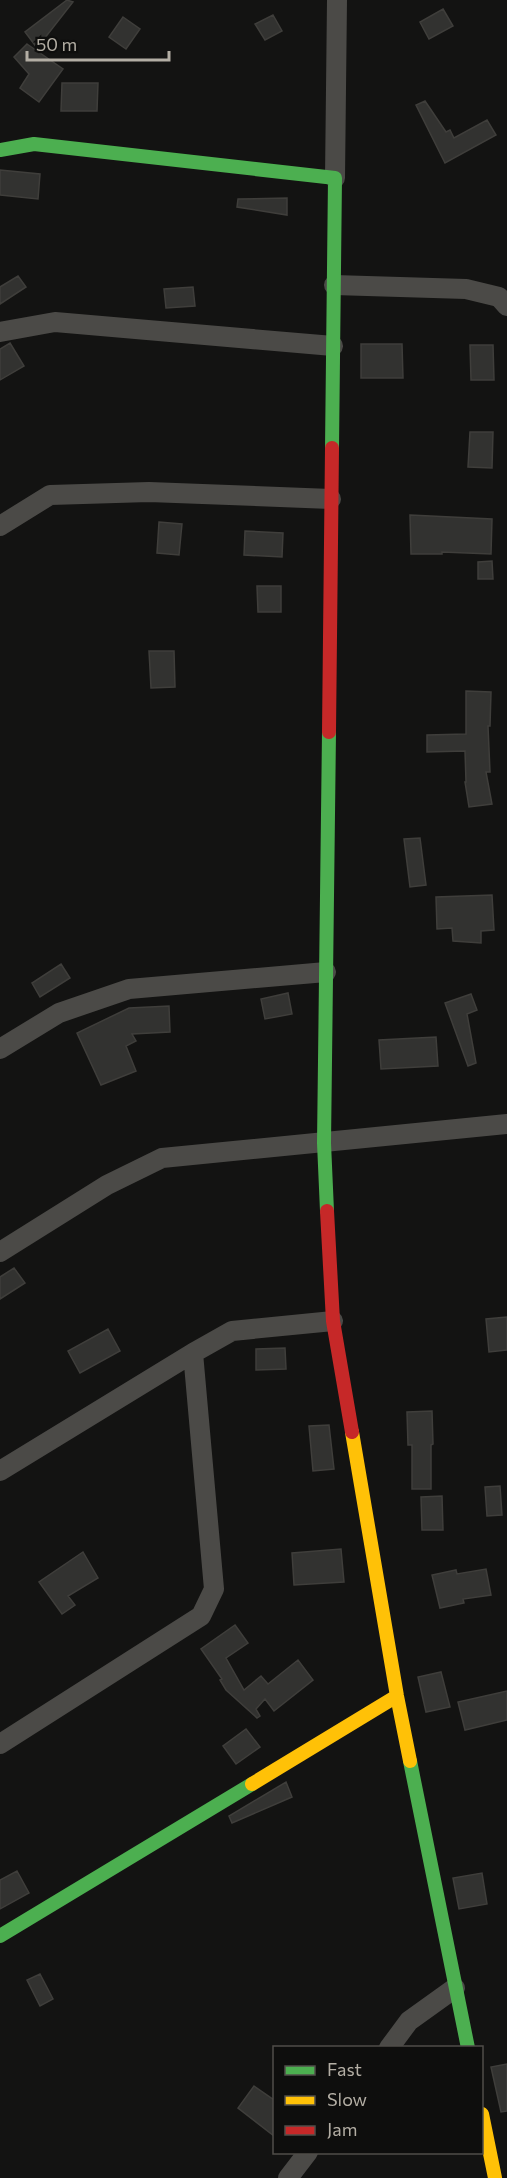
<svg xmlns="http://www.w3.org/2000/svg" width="507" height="2178" viewBox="0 0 507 2178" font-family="Commissioner,sans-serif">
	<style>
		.building { fill: #323230; stroke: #3f3e3b; stroke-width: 1.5 }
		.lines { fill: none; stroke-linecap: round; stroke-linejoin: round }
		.street { stroke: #4b4a47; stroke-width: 20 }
		.fast { stroke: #4caf50; stroke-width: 14 }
		.slow { stroke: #ffc107; stroke-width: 14 }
		.jam { stroke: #c62828; stroke-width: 14 }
	</style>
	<rect width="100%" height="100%" fill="#131312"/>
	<path class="building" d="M 67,0 L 73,2 L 37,48 L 25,32 Z
		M 443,9 L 453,26 L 429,39 L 420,22 Z
		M 273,15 L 282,31 L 265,40 L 255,24 Z
		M 123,17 L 140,29 L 126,49 L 109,37 Z
		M 27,44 L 63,69 L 39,102 L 20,88 L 29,74 L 14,57 Z
		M 62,83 L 98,83 L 97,111 L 61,111 Z
		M 425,101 L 446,132 L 450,130 L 454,138 L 487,120 L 496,135 L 445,163 L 416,105 Z
		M 0,170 L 40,174 L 38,199 L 0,195 Z
		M 287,198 L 287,215 L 237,207 L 238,199 Z
		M 18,276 L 26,287 L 0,304 L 0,287 Z
		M 193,287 L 195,306 L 166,308 L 164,289 Z
		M 10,343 L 24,366 L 0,380 L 0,349 Z
		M 361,344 L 402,344 L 403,378 L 361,378 Z
		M 470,345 L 493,345 L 494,380 L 471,380 Z
		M 470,432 L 493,432 L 492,468 L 468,467 Z
		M 410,515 L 492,519 L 491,554 L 442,552 L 442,554 L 411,554 Z
		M 159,522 L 182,524 L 179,555 L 157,553 Z
		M 245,531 L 283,533 L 282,557 L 244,555 Z
		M 492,561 L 493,579 L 478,579 L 478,562 Z
		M 257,586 L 281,586 L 281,612 L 258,612 Z
		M 149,651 L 174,651 L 175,687 L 151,688 Z
		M 466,691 L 491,692 L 490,726 L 488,726 L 490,772 L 486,772 L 492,804 L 469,807 L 465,782 L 466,782 L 465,751 L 427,752 L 427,735 L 466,734 Z
		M 420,838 L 426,885 L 410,887 L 404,839 Z
		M 492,895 L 494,930 L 481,931 L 481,943 L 453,941 L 452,928 L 437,929 L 436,897 Z
		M 61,964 L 70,978 L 40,997 L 32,983 Z
		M 288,993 L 292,1014 L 265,1019 L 261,999 Z
		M 471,994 L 477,1010 L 467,1014 L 476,1063 L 468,1066 L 445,1003 Z
		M 169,1006 L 170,1032 L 132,1034 L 136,1041 L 126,1046 L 136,1071 L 101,1085 L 77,1033 L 129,1008 Z
		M 436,1037 L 438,1066 L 381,1069 L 379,1040 Z
		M 14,1268 L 25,1283 L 0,1299 L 0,1277 Z
		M 507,1317 L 507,1350 L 489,1352 L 486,1319 Z
		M 108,1329 L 120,1351 L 80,1373 L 68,1351 Z
		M 285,1348 L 286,1369 L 256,1370 L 256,1349 Z
		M 432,1411 L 433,1444 L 431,1445 L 431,1489 L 412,1489 L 412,1445 L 408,1445 L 407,1412 Z
		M 329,1425 L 334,1469 L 313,1471 L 309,1426 Z
		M 500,1486 L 502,1515 L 487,1516 L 485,1487 Z
		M 442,1496 L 443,1530 L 422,1530 L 421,1497 Z
		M 341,1549 L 344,1582 L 294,1585 L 292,1553 Z
		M 83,1552 L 98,1578 L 68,1596 L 75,1605 L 62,1614 L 39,1582 Z
		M 486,1569 L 491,1595 L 463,1599 L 464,1603 L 440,1608 L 432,1575 L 456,1570 L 457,1574 Z
		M 235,1625 L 248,1643 L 226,1658 L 244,1690 L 261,1676 L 268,1684 L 298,1660 L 313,1680 L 274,1711 L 265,1699 L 256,1709 L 260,1716 L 257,1718 L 226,1690 L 220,1680 L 222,1679 L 201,1649 Z
		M 441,1672 L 450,1707 L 426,1712 L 418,1677 Z
		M 507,1691 L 507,1720 L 465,1730 L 458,1702 Z
		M 246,1729 L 260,1747 L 236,1764 L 223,1746 Z
		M 286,1782 L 292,1797 L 232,1823 L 229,1816 Z
		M 17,1871 L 29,1893 L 0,1909 L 0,1880 Z
		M 482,1873 L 487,1904 L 459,1909 L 453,1878 Z
		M 40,1974 L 53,1999 L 40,2006 L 27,1980 Z
		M 507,2064 L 507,2111 L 501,2112 L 491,2067 Z
		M 254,2086 L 274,2100 L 274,2136 L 238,2108 Z"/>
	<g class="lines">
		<path class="street" d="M 335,178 L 337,0
			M 334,285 L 466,289 L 499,297 L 507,306
			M 0,332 L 55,322 L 333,346
			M 0,526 L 50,495 L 149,492 L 331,499
			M 0,1049 L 59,1013 L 129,989 L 326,972
			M 0,1252 L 107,1185 L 162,1158 L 507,1124
			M 0,1471 L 193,1353 L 232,1331 L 333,1321
			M 0,1744 L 201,1616 L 214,1589 L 193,1353
			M 389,2048 L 409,2021 L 455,1988
			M 288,2178 L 308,2152"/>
		<path class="fast" d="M 0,150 L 34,144 L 335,178 L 332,448
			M 327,1211 L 324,1143 L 329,732
			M 410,1761 L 468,2048
			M 0,1936 L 252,1784"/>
		<path class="slow" d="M 352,1432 L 397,1696 L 410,1761
			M 252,1784 L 397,1696
			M 482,2114 L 495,2178"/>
		<path class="jam" d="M 329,732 L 332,448
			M 327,1211 L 333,1321 L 352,1432"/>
	</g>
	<rect x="273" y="2046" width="210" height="108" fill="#0e0e0d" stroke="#504e49" stroke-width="1.5"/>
	<rect x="285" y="2066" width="30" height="9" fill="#4caf50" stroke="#504e49" stroke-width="1.5"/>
	<text x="327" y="2076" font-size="18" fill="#b3aea4">Fast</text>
	<rect x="285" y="2096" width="30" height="9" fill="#ffc107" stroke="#504e49" stroke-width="1.5"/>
	<text x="327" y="2106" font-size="18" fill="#b3aea4">Slow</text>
	<rect x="285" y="2126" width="30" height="9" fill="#c62828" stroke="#504e49" stroke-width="1.5"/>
	<text x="327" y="2136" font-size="18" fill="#b3aea4">Jam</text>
	<path d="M27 51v9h142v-9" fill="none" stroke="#b3aea4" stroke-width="3"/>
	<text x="36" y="51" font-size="18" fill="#b3aea4" stroke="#0e0e0d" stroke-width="4.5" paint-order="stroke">50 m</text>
</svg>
